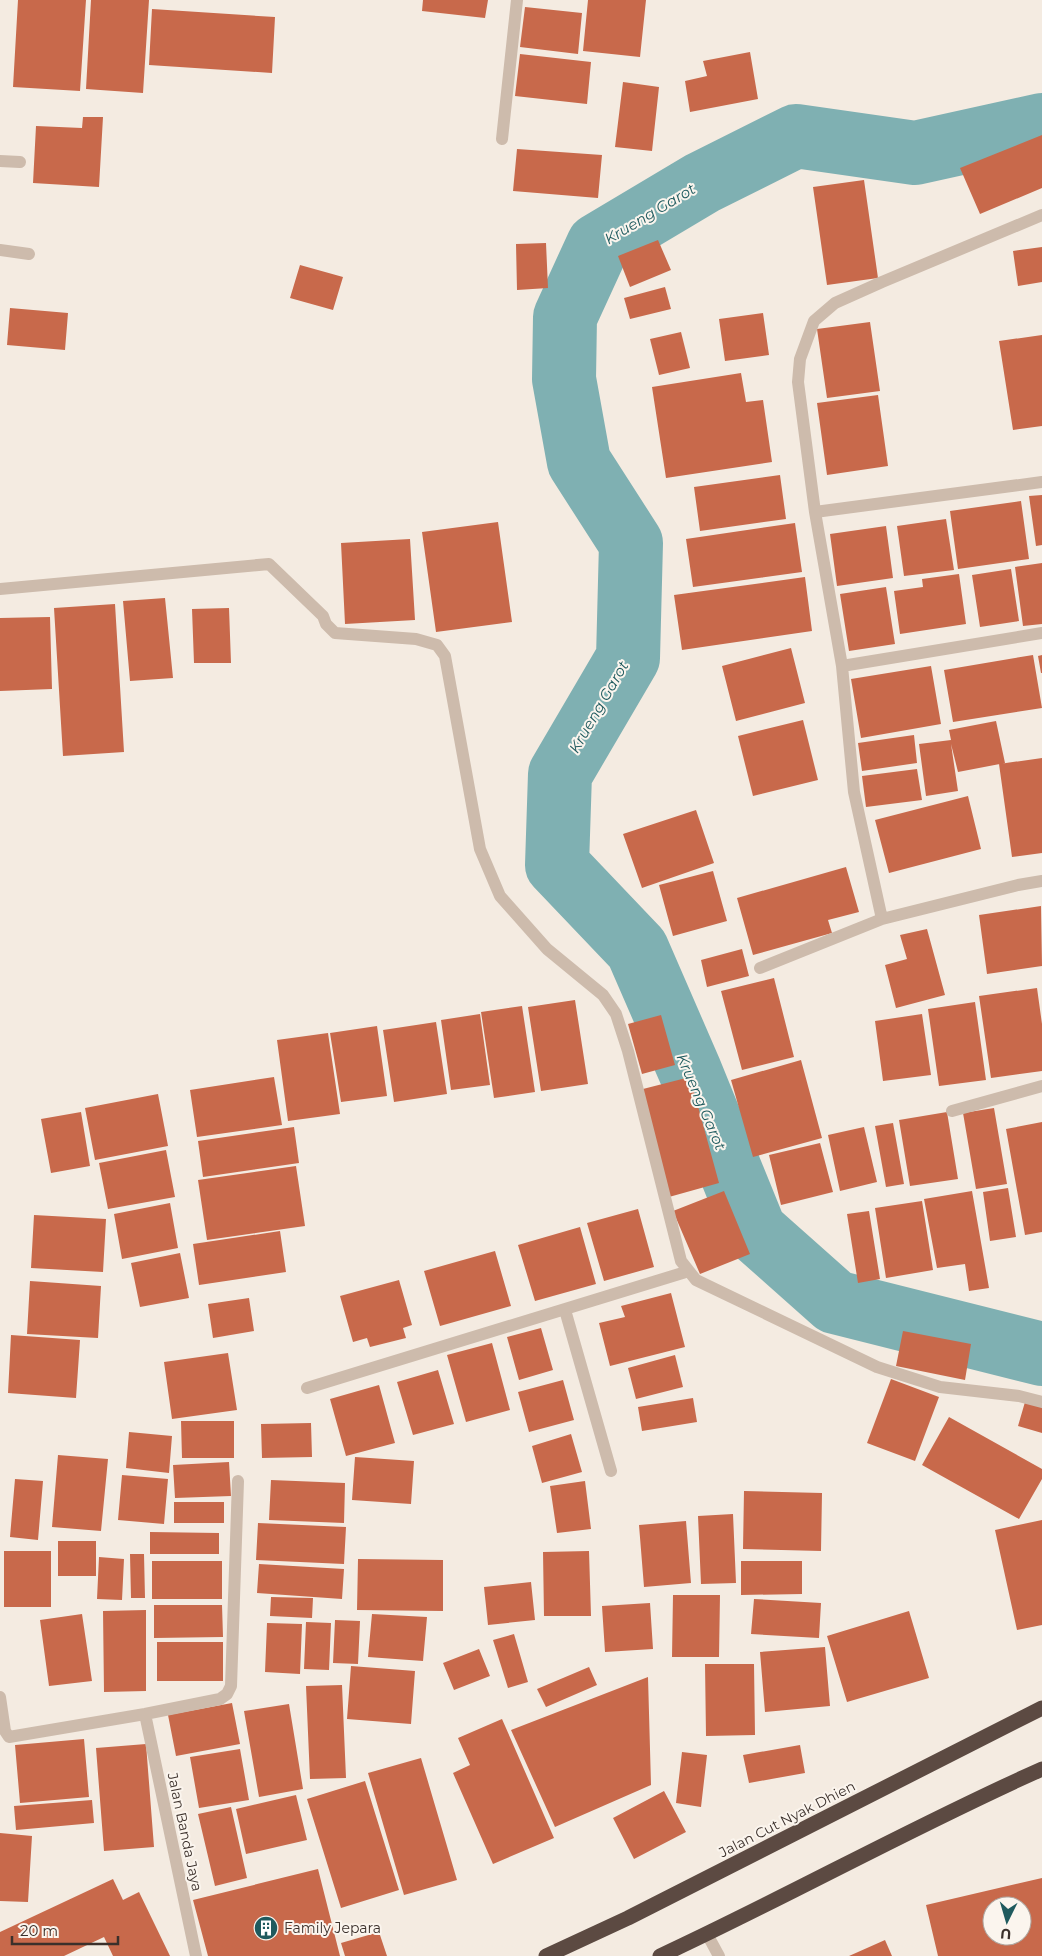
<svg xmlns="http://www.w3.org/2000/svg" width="1042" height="1956" viewBox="0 0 1042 1956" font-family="Montserrat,sans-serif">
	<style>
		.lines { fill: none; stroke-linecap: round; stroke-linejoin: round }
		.river { stroke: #7fb0b2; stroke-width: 64 }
		.building { fill: #c8694b; fill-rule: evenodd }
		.minor { stroke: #cdbbac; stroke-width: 12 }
		.highway { stroke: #5c4a42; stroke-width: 15 }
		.labels { text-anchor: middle; stroke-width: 4; stroke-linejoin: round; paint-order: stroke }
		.street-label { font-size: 14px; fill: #3b302b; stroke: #fbf5ee }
		.poi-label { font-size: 14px; fill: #3b302b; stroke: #fbf5ee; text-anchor: start }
		.water-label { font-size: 15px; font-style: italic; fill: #1f5a5e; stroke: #fbf5ee }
	</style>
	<rect width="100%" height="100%" fill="#f4ebe1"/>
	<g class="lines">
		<path class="river" d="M 1042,125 L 915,153 L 796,136 L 702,183 L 598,245 L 565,317 L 564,379 L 579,462 L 631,543 L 628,658 L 560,774 L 557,865 L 637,949 L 690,1071 L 755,1231 L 835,1302 L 1042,1354"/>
	</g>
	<path class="building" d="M 18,0 L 86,0 L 80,91 L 13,87 Z
		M 91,0 L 149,0 L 143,93 L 86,89 Z
		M 423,0 L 488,0 L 485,18 L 422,11 Z
		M 588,0 L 646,0 L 640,57 L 583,51 Z
		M 525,7 L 582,13 L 578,54 L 520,47 Z
		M 152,9 L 275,17 L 272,73 L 149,65 Z
		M 750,52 L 758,99 L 690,112 L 685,81 L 707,76 L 703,61 Z
		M 520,54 L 591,62 L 587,104 L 515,96 Z
		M 623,82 L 659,87 L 652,151 L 615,147 Z
		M 83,117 L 103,117 L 99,187 L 33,183 L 36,126 L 82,128 Z
		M 1042,135 L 1042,188 L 980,214 L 960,168 Z
		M 517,149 L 602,155 L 598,198 L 513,191 Z
		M 864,180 L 878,278 L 827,285 L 813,187 Z
		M 658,240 L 671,270 L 630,287 L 618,256 Z
		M 546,243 L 548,288 L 517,290 L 516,244 Z
		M 1042,247 L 1042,282 L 1018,286 L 1013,251 Z
		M 300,265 L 343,277 L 333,310 L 290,298 Z
		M 665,287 L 671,309 L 630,319 L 624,298 Z
		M 10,308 L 68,313 L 65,350 L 7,345 Z
		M 763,313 L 769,355 L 725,361 L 719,319 Z
		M 870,322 L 880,391 L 827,398 L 817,329 Z
		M 681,332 L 690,368 L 659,375 L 650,339 Z
		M 1042,335 L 1042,426 L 1013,430 L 999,341 Z
		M 741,373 L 746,402 L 763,400 L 772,462 L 666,478 L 652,387 Z
		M 878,395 L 888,466 L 827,475 L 817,403 Z
		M 780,475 L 786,519 L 700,531 L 694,487 Z
		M 1042,495 L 1042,545 L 1036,546 L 1029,496 Z
		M 1021,501 L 1029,559 L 958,569 L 950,511 Z
		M 946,519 L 954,570 L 904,576 L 897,526 Z
		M 498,522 L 512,622 L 436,632 L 422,532 Z
		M 795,523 L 802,572 L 693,587 L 686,539 Z
		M 886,526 L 893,578 L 837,586 L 830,534 Z
		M 410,539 L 415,620 L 345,624 L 341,543 Z
		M 1042,563 L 1042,624 L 1023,626 L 1015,567 Z
		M 1011,569 L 1019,621 L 980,627 L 972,575 Z
		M 959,574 L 966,624 L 900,634 L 894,591 L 923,587 L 922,579 Z
		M 805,577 L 812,631 L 682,650 L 674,595 Z
		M 886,587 L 895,644 L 849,651 L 840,594 Z
		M 165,598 L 173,678 L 130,681 L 123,601 Z
		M 115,604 L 124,752 L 63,756 L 54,608 Z
		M 229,608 L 231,663 L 194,663 L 192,609 Z
		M 50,617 L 52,689 L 0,691 L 0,618 Z
		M 791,648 L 805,703 L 736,721 L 722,666 Z
		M 1033,655 L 1042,708 L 953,722 L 944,670 Z
		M 1042,655 L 1042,673 L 1041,673 L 1038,656 Z
		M 931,666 L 941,724 L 861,738 L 851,679 Z
		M 803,720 L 818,780 L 753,796 L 738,736 Z
		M 996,721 L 1005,763 L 958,772 L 951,744 L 958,791 L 926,796 L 919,744 L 951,740 L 949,730 Z
		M 914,735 L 917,763 L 862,771 L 858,743 Z
		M 1042,758 L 1042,853 L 1012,857 L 999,764 Z
		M 917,769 L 922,800 L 866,807 L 862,776 Z
		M 968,796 L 981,849 L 889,873 L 875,820 Z
		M 696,810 L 714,863 L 642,888 L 623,834 Z
		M 846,867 L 859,912 L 828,920 L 832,933 L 753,955 L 737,898 Z
		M 713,871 L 727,921 L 673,936 L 659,885 Z
		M 1041,906 L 1042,966 L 987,974 L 979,915 Z
		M 927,929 L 945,995 L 896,1008 L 885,965 L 907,959 L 900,935 Z
		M 742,949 L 749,976 L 707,987 L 701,960 Z
		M 774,978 L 794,1057 L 742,1070 L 721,991 Z
		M 1037,988 L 1042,1024 L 1042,1071 L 991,1078 L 979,996 Z
		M 575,1000 L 588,1084 L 541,1091 L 528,1007 Z
		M 975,1002 L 986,1080 L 939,1086 L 928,1009 Z
		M 522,1006 L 535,1092 L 494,1098 L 481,1012 Z
		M 480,1014 L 490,1085 L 451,1090 L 441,1020 Z
		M 922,1014 L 931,1075 L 883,1081 L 875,1021 Z
		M 661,1015 L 675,1065 L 642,1074 L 628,1024 Z
		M 436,1022 L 447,1094 L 394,1102 L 383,1030 Z
		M 377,1026 L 387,1096 L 341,1102 L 330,1033 Z
		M 328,1033 L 340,1114 L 288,1121 L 277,1040 Z
		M 801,1060 L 822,1138 L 753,1157 L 731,1080 Z
		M 274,1077 L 282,1125 L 197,1137 L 190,1090 Z
		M 690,1077 L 719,1183 L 669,1197 L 639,1090 Z
		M 158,1094 L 168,1146 L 95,1160 L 85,1108 Z
		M 994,1108 L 1007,1184 L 976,1189 L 963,1113 Z
		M 81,1112 L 90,1166 L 51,1173 L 41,1119 Z
		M 947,1112 L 958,1179 L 910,1186 L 899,1120 Z
		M 1042,1122 L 1042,1232 L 1025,1235 L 1006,1129 Z
		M 893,1123 L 904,1184 L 886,1187 L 875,1126 Z
		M 294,1127 L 299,1163 L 203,1177 L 198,1141 Z
		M 864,1127 L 877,1182 L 840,1191 L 828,1135 Z
		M 820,1143 L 833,1192 L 781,1205 L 769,1155 Z
		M 166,1150 L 175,1197 L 108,1209 L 99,1163 Z
		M 296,1166 L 305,1226 L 207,1240 L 198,1180 Z
		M 1008,1188 L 1016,1237 L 990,1241 L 983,1192 Z
		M 724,1191 L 750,1254 L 700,1274 L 673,1211 Z
		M 972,1191 L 989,1288 L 969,1291 L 965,1264 L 937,1268 L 924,1199 Z
		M 922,1201 L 933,1270 L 886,1278 L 875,1208 Z
		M 170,1203 L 178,1248 L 122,1259 L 114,1214 Z
		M 638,1209 L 654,1267 L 604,1281 L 587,1223 Z
		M 869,1211 L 880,1279 L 858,1283 L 847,1214 Z
		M 34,1215 L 106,1219 L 103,1272 L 31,1268 Z
		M 580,1227 L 596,1284 L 535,1301 L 518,1245 Z
		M 280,1231 L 286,1272 L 199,1285 L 193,1244 Z
		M 495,1251 L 511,1306 L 440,1326 L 424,1271 Z
		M 180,1253 L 189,1298 L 140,1307 L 131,1263 Z
		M 399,1280 L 412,1325 L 403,1328 L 406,1338 L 370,1347 L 367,1338 L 353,1342 L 340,1296 Z
		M 30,1281 L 101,1286 L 98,1338 L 27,1334 Z
		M 671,1293 L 685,1347 L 610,1366 L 599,1323 L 625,1317 L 621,1306 Z
		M 249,1298 L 254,1331 L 213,1338 L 208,1304 Z
		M 541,1328 L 553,1370 L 519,1380 L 507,1337 Z
		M 903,1331 L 971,1344 L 965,1380 L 896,1366 Z
		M 11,1335 L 80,1340 L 76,1398 L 8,1393 Z
		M 492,1343 L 510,1410 L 466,1422 L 447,1355 Z
		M 228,1353 L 237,1410 L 172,1419 L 164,1362 Z
		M 675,1355 L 683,1387 L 636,1399 L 628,1368 Z
		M 438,1370 L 454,1424 L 413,1435 L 397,1382 Z
		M 891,1379 L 939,1397 L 915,1461 L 867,1443 Z
		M 563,1380 L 574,1420 L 529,1432 L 518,1392 Z
		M 379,1385 L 395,1443 L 346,1456 L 330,1399 Z
		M 693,1398 L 697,1422 L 642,1431 L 638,1407 Z
		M 1025,1402 L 1042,1407 L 1042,1433 L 1018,1426 Z
		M 949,1417 L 1042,1469 L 1042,1479 L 1019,1519 L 922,1465 Z
		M 181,1421 L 234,1421 L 234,1458 L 182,1458 Z
		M 311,1423 L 312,1457 L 262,1458 L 261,1424 Z
		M 129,1432 L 172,1436 L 169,1473 L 126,1468 Z
		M 571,1434 L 582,1472 L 542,1483 L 532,1446 Z
		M 58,1455 L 108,1459 L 101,1531 L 52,1527 Z
		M 355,1457 L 414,1461 L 411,1504 L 352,1500 Z
		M 229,1462 L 231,1496 L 175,1498 L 173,1465 Z
		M 122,1475 L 168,1479 L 164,1524 L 118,1520 Z
		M 15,1479 L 43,1481 L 38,1540 L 10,1537 Z
		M 271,1480 L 345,1483 L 344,1523 L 269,1520 Z
		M 585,1481 L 591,1529 L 557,1533 L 550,1486 Z
		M 744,1491 L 822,1493 L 821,1551 L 743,1549 Z
		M 174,1502 L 224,1502 L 224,1523 L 174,1523 Z
		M 733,1514 L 736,1583 L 701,1584 L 698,1516 Z
		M 1042,1520 L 1042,1625 L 1017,1630 L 995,1530 Z
		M 686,1521 L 691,1583 L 644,1587 L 639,1525 Z
		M 258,1523 L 346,1527 L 344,1564 L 256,1560 Z
		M 150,1532 L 219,1533 L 219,1554 L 150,1554 Z
		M 58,1541 L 96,1541 L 96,1576 L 58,1576 Z
		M 4,1551 L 51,1551 L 51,1607 L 4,1607 Z
		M 589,1551 L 591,1616 L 544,1616 L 543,1552 Z
		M 130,1554 L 144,1554 L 145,1598 L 131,1598 Z
		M 99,1557 L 124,1559 L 122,1600 L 97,1599 Z
		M 358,1559 L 443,1560 L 443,1611 L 357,1610 Z
		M 152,1561 L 222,1561 L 222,1599 L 152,1599 Z
		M 741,1561 L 802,1561 L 802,1594 L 741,1595 Z
		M 259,1564 L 344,1569 L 342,1599 L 257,1593 Z
		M 531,1582 L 535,1620 L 488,1625 L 484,1587 Z
		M 673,1595 L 720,1595 L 719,1657 L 672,1657 Z
		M 271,1597 L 313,1598 L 312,1618 L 270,1616 Z
		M 754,1599 L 821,1603 L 819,1638 L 751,1634 Z
		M 650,1603 L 653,1649 L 605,1652 L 602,1606 Z
		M 154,1605 L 222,1605 L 223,1637 L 154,1638 Z
		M 146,1610 L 146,1691 L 104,1692 L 103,1611 Z
		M 909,1611 L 929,1678 L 847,1702 L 827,1636 Z
		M 82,1614 L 92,1681 L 49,1686 L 40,1620 Z
		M 372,1614 L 427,1617 L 423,1661 L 368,1657 Z
		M 335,1620 L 360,1621 L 358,1664 L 333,1663 Z
		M 306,1622 L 331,1623 L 329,1670 L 304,1669 Z
		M 267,1623 L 302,1624 L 300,1674 L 265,1672 Z
		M 514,1634 L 528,1682 L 508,1688 L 493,1640 Z
		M 157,1642 L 223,1642 L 223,1681 L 157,1681 Z
		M 825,1647 L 830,1706 L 765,1712 L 760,1652 Z
		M 479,1649 L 490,1676 L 454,1690 L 443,1663 Z
		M 705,1664 L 754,1664 L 755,1735 L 706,1736 Z
		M 351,1666 L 415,1671 L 411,1724 L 347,1719 Z
		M 589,1667 L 597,1685 L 546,1707 L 537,1689 Z
		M 648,1677 L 651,1785 L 555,1827 L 511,1730 Z
		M 342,1685 L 346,1778 L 310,1779 L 306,1686 Z
		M 232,1703 L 240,1744 L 176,1756 L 168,1715 Z
		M 289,1704 L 303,1789 L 259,1797 L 244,1711 Z
		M 502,1719 L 554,1838 L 493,1864 L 453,1773 L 470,1765 L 458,1738 Z
		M 84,1739 L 89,1797 L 20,1803 L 15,1745 Z
		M 146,1744 L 154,1847 L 104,1851 L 96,1748 Z
		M 800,1745 L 805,1773 L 749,1783 L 743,1755 Z
		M 240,1749 L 249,1800 L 199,1808 L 190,1757 Z
		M 682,1752 L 707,1755 L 701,1807 L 676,1803 Z
		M 421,1758 L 457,1880 L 404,1895 L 368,1773 Z
		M 365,1781 L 399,1890 L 341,1908 L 307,1799 Z
		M 664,1791 L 686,1832 L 634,1859 L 613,1818 Z
		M 296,1795 L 307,1840 L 246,1854 L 236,1809 Z
		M 92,1800 L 94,1823 L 16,1830 L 14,1806 Z
		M 231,1807 L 247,1878 L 215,1886 L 198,1814 Z
		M 0,1833 L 32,1836 L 28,1902 L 0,1901 Z
		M 318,1869 L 340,1956 L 208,1956 L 193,1900 Z
		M 1042,1878 L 1042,1956 L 938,1956 L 926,1905 ZM 992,1906 L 1022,1906 L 1022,1936 L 992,1936 Z
		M 113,1879 L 123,1900 L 139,1892 L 170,1956 L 113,1956 L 104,1937 L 64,1956 L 0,1956 L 0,1932 Z
		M 379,1932 L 387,1956 L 345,1956 L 341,1943 Z
		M 885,1940 L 892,1956 L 849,1956 Z"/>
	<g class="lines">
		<path class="minor" d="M 502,139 L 517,0
			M 0,161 L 20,162
			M 0,250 L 29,254
			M 815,512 L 1042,482
			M 0,589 L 269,564 L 323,616 L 326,624 L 335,633 L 416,639 L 437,645 L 445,656 L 480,849 L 500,896 L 547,949 L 603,995 L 616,1014 L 628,1051 L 681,1261 L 696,1280 L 877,1367 L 940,1387 L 1019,1396 L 1042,1402
			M 842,666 L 1042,633
			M 882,919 L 854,792 L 842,666 L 815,512 L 798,382 L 800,359 L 814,321 L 835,303 L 882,282 L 1042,215
			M 760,968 L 882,919 L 1018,885 L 1042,881
			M 952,1111 L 1042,1086
			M 565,1310 L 611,1471
			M 307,1388 L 689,1271
			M 0,1697 L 5,1731 L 9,1737 L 145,1714 L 220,1699 L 227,1694 L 231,1686 L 238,1481
			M 145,1714 L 196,1956
			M 707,1934 L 719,1956"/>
		<path class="highway" d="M 546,1956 L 628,1918 L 1042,1708
			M 660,1956 C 789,1896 912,1827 1042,1769"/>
	</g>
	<defs>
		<g id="building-disc" transform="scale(1.25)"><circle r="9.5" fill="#1f5a5e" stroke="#fbf5ee"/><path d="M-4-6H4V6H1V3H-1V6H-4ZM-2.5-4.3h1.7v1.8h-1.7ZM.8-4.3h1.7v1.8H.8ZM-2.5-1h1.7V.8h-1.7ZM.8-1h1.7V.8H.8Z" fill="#fff"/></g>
	</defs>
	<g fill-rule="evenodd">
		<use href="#building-disc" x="266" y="1928"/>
	</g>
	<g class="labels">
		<g class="street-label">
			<text transform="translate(787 1819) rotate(-27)" y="5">Jalan Cut Nyak Dhien</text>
			<text transform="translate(185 1832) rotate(78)" y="5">Jalan Banda Jaya</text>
		</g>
		<g class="poi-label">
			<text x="284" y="1933">Family Jepara</text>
		</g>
		<g class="water-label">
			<text transform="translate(650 214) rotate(-31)" y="5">Krueng Garot</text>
			<text transform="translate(599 707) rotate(-60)" y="5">Krueng Garot</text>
			<text transform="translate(701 1102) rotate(67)" y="5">Krueng Garot</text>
		</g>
	</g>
	<g transform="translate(1007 1921) rotate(185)"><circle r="24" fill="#fbf5ee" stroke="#aea6a0"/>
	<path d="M0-4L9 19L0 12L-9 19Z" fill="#1f5a5e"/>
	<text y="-8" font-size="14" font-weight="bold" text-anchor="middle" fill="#3b302b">U</text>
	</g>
	<path d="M12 1936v8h106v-8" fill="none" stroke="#3b302b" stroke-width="2.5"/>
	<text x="20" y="1936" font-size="15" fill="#3b302b" stroke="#fbf5ee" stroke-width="4" paint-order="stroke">20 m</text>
</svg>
